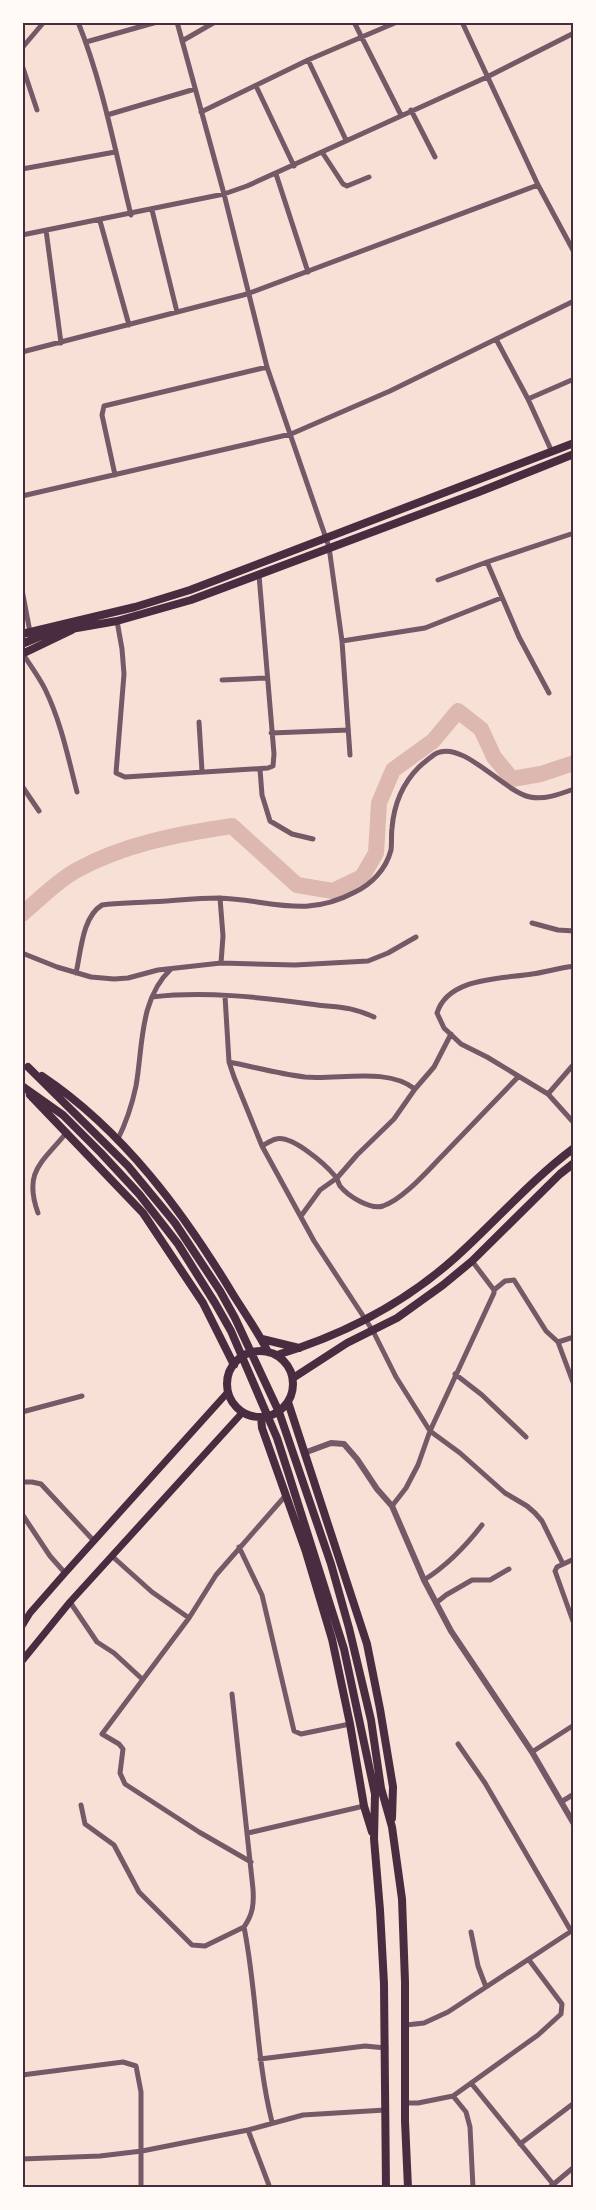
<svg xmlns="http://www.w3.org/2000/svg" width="596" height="2210" viewBox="0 0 596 2210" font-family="'Public Sans',sans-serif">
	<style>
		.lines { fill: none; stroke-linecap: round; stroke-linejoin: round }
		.river { stroke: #dcb8b0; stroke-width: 16 }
		.minor { stroke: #755966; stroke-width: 5 }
		.tertiary { stroke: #755966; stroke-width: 6 }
		.secondary { stroke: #4a2c40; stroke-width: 7 }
		.primary { stroke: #4a2c40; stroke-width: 8 }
		.neatline { fill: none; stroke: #4a2c40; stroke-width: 2 }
	</style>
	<rect width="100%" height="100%" fill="#f7e1d7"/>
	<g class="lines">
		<path class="river" d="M 22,914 C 39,900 58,880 77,870 C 124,844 179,834 232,826 L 297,885 L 333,891 L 362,877 L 376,853 L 379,803 L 393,770 L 433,741 L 458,711 L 481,729 L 494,757 L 512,779 L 541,774 L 574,763"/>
		<path class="minor" d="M 78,22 C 103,84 115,151 131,215
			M 177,22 L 224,194 L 267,367 L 329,547 L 342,641 L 350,755
			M 354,22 L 401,115
			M 462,22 L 538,185 L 574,252
			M 182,41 L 215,22
			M 86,42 L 157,22
			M 22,48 L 44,22
			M 308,60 L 346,140
			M 22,65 L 37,110
			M 256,86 L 294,166
			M 411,110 L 435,157
			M 201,112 L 308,60 L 397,22
			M 107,115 L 195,89
			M 322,152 L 343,184 L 347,186 L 369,177
			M 22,169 L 115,152
			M 276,174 L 308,272
			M 152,210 L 177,312
			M 100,221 L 129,325
			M 46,230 L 61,343
			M 22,235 L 224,194 L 247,186 L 487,77 L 574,33
			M 496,339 L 528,399 L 552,452
			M 22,352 L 247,294 L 538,185
			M 528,399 L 574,379
			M 115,475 L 102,415 L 104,406 L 267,367
			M 22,496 L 291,434 L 390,391 L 574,301
			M 438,580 L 487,562
			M 22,590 L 30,632
			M 117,621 L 122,649 L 124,674 L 116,773 L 125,777 L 268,768 L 273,766 L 274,754 L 259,575
			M 342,641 L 425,628 L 501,598
			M 23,654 C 30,665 39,677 45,689 C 61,722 68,757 77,792
			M 222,680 L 266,678
			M 549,693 L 519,637 L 487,562 L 574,533
			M 199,722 L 202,771
			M 271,733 L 348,730
			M 260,769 L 262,795 L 270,821 L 292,834 L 313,839
			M 22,786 L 39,811
			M 220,898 L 223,936 L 221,963
			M 532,923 L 558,930 L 574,931
			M 22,953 L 57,967 L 91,977 L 114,979 L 128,978 L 158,970 L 221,963 L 295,965 L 368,961 L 388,953 L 416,937
			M 574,966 C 559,968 546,972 532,974 C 501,979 448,977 437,1013 L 444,1028 L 461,1044 L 487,1057 L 548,1094 L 574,1123
			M 76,973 C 81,952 82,917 102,905 C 117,903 132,903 147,902 C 171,901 195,898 219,898 C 271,900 305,919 355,892 C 372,884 386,869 391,850 C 392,843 391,835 392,828 C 394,804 402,784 419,767 C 424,763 431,756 437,753 C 464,741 503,791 530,797 C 545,800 560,794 574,789
			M 225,996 L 229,1062 L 234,1077 L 262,1146 L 314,1241 L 373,1331 L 396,1377 L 430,1431 L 460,1453 L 505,1493 L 527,1506 L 535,1513 L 542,1521 L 563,1564
			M 152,997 C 204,991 259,997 310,1004 C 337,1008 347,1005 374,1017
			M 229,1062 C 254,1067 280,1074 305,1077 C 339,1080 387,1067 415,1089
			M 548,1094 L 574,1064
			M 117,1141 C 126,1123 132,1105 136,1086 C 143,1047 139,999 171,969
			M 262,1146 C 266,1144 271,1140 276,1139 C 292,1135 325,1164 335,1176 C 338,1179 338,1183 340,1186 C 348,1196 370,1210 383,1206 C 404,1199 429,1169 444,1154 C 469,1128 493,1103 518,1077
			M 38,1213 C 23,1171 42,1163 67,1132
			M 301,1216 L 320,1190 L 337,1178 L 357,1155 L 394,1119 L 415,1089 L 434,1067 L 451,1034
			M 494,1290 L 505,1281 L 514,1280 L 546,1331 L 558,1342 L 574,1385
			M 558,1342 L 574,1337
			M 455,1374 L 482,1395 L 526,1437
			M 22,1412 L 82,1396
			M 22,1482 L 32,1482 L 41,1484 L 94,1541
			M 392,1506 L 406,1488 L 418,1465 L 430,1431 L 494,1293 L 494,1290 L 472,1261
			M 22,1514 L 50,1556 L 65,1573
			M 239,1547 L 262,1595 L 294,1731 L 301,1734 L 350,1724
			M 113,1557 L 152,1592 L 189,1618
			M 574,1559 L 557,1567 L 555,1571 L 574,1624
			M 424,1580 C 448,1565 465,1547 482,1525
			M 70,1602 L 97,1642 L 114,1653 L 141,1678
			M 436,1603 L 446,1595 L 472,1580 L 490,1580 L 509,1569
			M 232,1694 L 253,1889 C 254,1904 253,1914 244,1927 C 257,1992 256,2058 272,2122
			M 458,1744 L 485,1783 L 571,1931
			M 532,1752 L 574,1725
			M 561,1802 L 574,1794
			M 81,1805 L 85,1824 L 114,1845 L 139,1892 L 192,1945 L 205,1946 L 244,1927
			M 248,1833 L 364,1806
			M 251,1862 L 199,1832 L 125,1784 L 120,1773 L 123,1749 L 119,1744 L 102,1734 L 189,1618 L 216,1575 L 286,1495
			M 471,1932 L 478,1966 L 486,1987
			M 406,2025 L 424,2023 L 448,2012 L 573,1930
			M 260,2059 L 365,2046 L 386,2048
			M 22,2075 L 123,2062 L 136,2066 L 141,2092 L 141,2188
			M 471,2083 L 553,2184
			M 453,2096 L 466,2112 L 470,2127 L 473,2188
			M 405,2103 L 418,2103 L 453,2096 L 538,2035 L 561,2014 L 562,2004 L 529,1960
			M 248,2130 L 270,2188
			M 520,2144 L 574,2103
			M 22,2159 L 100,2156 L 142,2151 L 248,2130 L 303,2115 L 385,2110
			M 549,2188 L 574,2167"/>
		<path class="tertiary" d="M 304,1453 L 331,1443 L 344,1444 L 357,1459 L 377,1489 L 392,1506 L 424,1580 L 451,1631 L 532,1752 L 574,1824"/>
		<path class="secondary" d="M 22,1626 L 30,1613 L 65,1573 L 228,1392
			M 22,1661 L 70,1602 L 242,1413"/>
		<path class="primary" d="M 22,634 L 135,607 L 190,590 L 574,443
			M 22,644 L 48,633 L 117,621 L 191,600 L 479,492 L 574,454
			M 22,654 L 72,630
			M 28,1067 L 128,1166 L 175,1223 L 220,1291 L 235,1318 L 279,1412 L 331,1564 L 349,1628 L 371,1720 L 381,1788 L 392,1827 L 402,1899 L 405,1982 L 405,2121 L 408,2188
			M 42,1076 C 124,1131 184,1213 234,1296 C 246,1315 258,1332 268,1352
			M 22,1086 L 63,1115 L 101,1153 L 139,1194 L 178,1244 L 215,1303 L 231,1331 L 277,1438 L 288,1472 L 344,1649 L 375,1794 L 374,1839 L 380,1910 L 384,1984 L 386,2188
			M 30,1095 L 143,1213 L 203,1303 L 234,1365
			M 262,1339 L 299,1348
			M227 1384a33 33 0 1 1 66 0a33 33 0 1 1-66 0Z
			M 277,1355 C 343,1335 405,1303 456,1257 C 496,1221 531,1180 574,1148
			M 293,1378 L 347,1343 L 397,1318 L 443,1285 L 472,1261 L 560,1174 L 574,1163
			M 288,1402 L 367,1644 L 380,1709 L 393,1787 L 392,1818
			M 261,1417 L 262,1428 L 306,1552 L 332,1639 L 350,1724 L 364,1806 L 372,1832"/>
	</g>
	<rect width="596" height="2210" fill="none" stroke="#fffaf5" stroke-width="48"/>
	<rect x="24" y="24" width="548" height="2162" class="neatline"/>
</svg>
